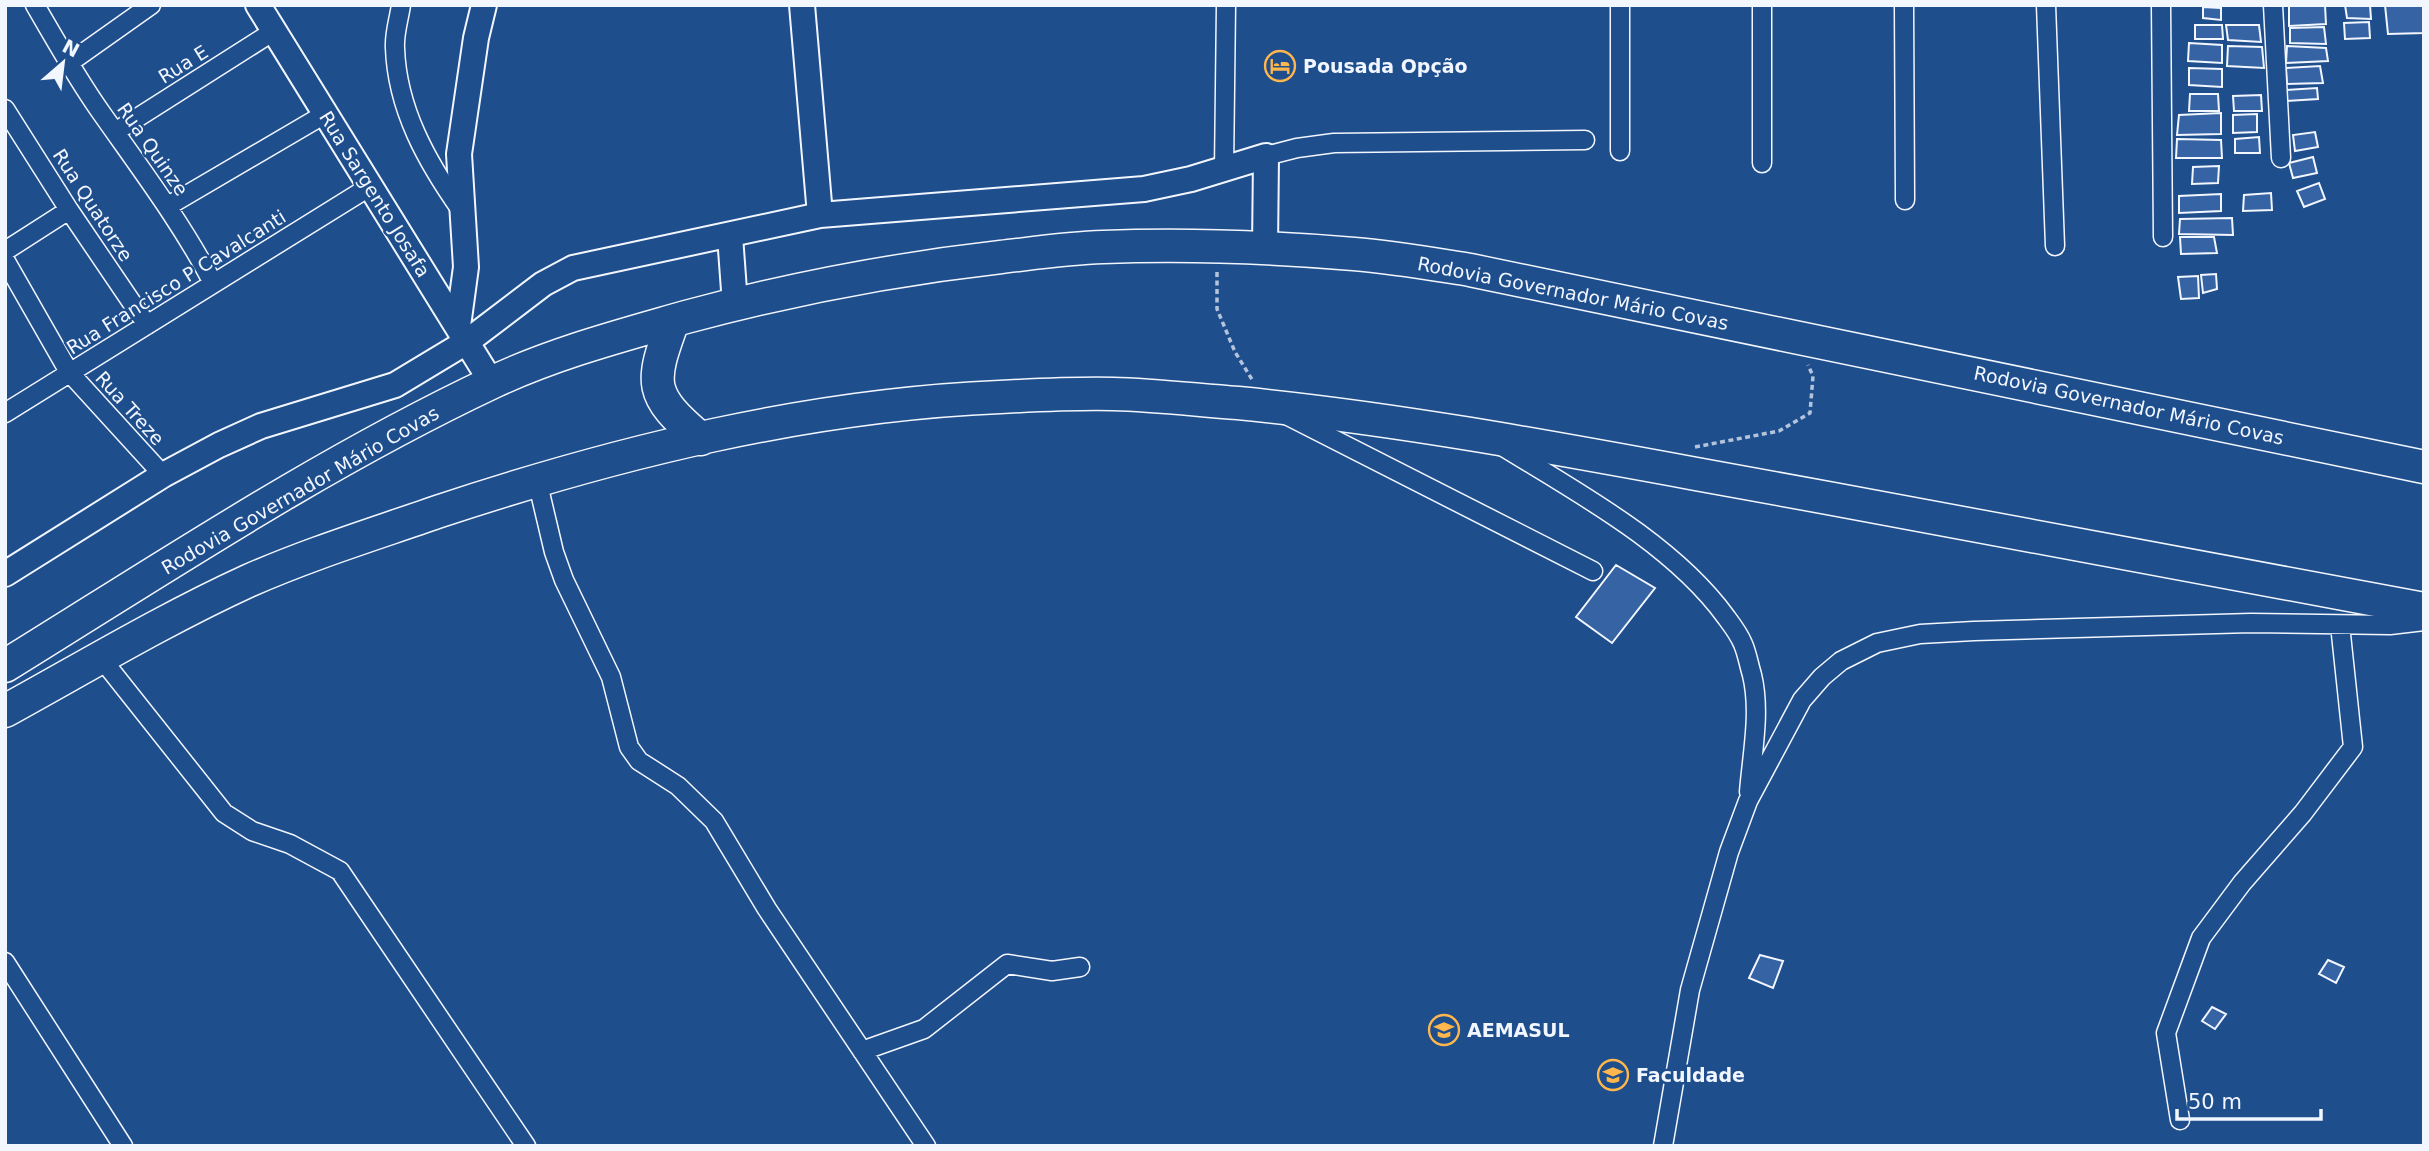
<svg xmlns="http://www.w3.org/2000/svg" width="2429" height="1151" viewBox="0 0 2429 1151" font-family="'DejaVu Sans',sans-serif">
	<style>
		.building { fill: #3563a3; stroke: #f2f6ff; stroke-width: 2 }
		.lines { fill: none; stroke-linecap: round; stroke-linejoin: round }
		.street-casing { stroke: #f2f6ff; stroke-width: 21 }
		.secondary-casing { stroke: #f2f6ff; stroke-width: 28 }
		.highway-casing { stroke: #f2f6ff; stroke-width: 35 }
		.path { stroke: #b3c4dc; stroke-width: 3.5; stroke-dasharray: 5 3.5; stroke-linecap: butt }
		.street { stroke: #1f4e8c; stroke-width: 18 }
		.secondary { stroke: #1f4e8c; stroke-width: 24 }
		.highway { stroke: #1f4e8c; stroke-width: 32 }
		.labels { text-anchor: middle; stroke-width: 5; stroke-linejoin: round; paint-order: stroke }
		.street-label { font-size: 19px; fill: #f2f6ff; stroke: #1f4e8c }
		.poi-label { font-size: 19px; font-weight: bold; fill: #f2f6ff; stroke: #1f4e8c; text-anchor: start }
	</style>
	<rect width="100%" height="100%" fill="#1f4e8c"/>
	<path class="building" d="M 2289,5 L 2325,5 L 2326,24 L 2289,26 Z
		M 2345,5 L 2370,5 L 2371,19 L 2347,18 Z
		M 2385,5 L 2423,5 L 2424,33 L 2388,34 Z
		M 2203,7 L 2221,8 L 2221,20 L 2203,18 Z
		M 2369,22 L 2370,38 L 2345,39 L 2344,23 Z
		M 2195,25 L 2222,25 L 2223,39 L 2195,39 Z
		M 2226,25 L 2259,25 L 2261,42 L 2228,40 Z
		M 2324,27 L 2326,44 L 2290,43 L 2290,28 Z
		M 2189,43 L 2222,45 L 2222,63 L 2188,61 Z
		M 2228,46 L 2262,47 L 2264,68 L 2227,66 Z
		M 2287,46 L 2326,48 L 2328,61 L 2286,63 Z
		M 2320,66 L 2323,83 L 2287,84 L 2286,68 Z
		M 2189,68 L 2222,69 L 2222,87 L 2189,85 Z
		M 2317,88 L 2318,99 L 2286,101 L 2286,90 Z
		M 2190,94 L 2218,94 L 2219,111 L 2189,111 Z
		M 2261,95 L 2262,111 L 2234,111 L 2233,96 Z
		M 2221,113 L 2221,134 L 2177,135 L 2179,115 Z
		M 2257,114 L 2257,132 L 2233,133 L 2233,115 Z
		M 2315,132 L 2318,147 L 2295,151 L 2293,135 Z
		M 2259,137 L 2260,153 L 2235,153 L 2235,139 Z
		M 2177,139 L 2221,140 L 2222,158 L 2176,158 Z
		M 2313,157 L 2317,173 L 2293,178 L 2289,163 Z
		M 2219,166 L 2218,183 L 2192,184 L 2193,167 Z
		M 2319,183 L 2325,199 L 2304,207 L 2297,191 Z
		M 2271,193 L 2272,210 L 2243,211 L 2244,195 Z
		M 2221,194 L 2221,211 L 2179,213 L 2179,196 Z
		M 2232,218 L 2233,235 L 2179,234 L 2180,219 Z
		M 2180,237 L 2214,237 L 2217,253 L 2181,254 Z
		M 2216,274 L 2217,289 L 2203,293 L 2201,275 Z
		M 2198,276 L 2199,298 L 2181,299 L 2178,277 Z
		M 1616,565 L 1655,588 L 1612,643 L 1576,617 Z
		M 1760,955 L 1783,961 L 1773,988 L 1749,978 Z
		M 2328,960 L 2344,967 L 2336,983 L 2319,974 Z
		M 2212,1007 L 2226,1014 L 2215,1029 L 2202,1021 Z"/>
	<g class="lines">
		<g class="street-casing">
			<path id="street" d="M 35,5 C 56,41 76,77 100,111 C 140,168 181,222 213,283
				M 401,5 C 399,19 394,34 395,48 C 397,109 427,162 461,210
				M 1904,5 L 1905,200
				M 2046,5 L 2055,246
				M 2161,5 L 2163,237
				M 2273,5 L 2281,158
				M 69,63 L 151,5
				M 5,109 L 69,210 L 147,325
				M 115,132 L 274,31
				M 1620,151 L 1620,5
				M 1266,156 L 1297,148 L 1334,143 L 1585,140
				M 1762,163 L 1762,5
				M 1224,170 L 1226,5
				M 168,206 L 325,114
				M 5,251 L 69,210
				M 5,260 L 69,372 L 163,475
				M 5,413 L 369,187
				M 1288,416 L 1593,571
				M 1502,446 C 1578,493 1673,544 1726,617 C 1732,625 1739,634 1743,644 C 1747,653 1749,665 1752,675 C 1761,712 1752,754 1749,792
				M 537,480 L 554,552 L 564,580 L 611,677 L 629,747 L 639,761 L 678,786 L 714,821 L 767,909 L 926,1146
				M 101,658 L 224,813 L 252,831 L 290,844 L 340,871 L 526,1146
				M 5,962 L 123,1146
				M 862,1051 L 924,1029 L 1007,964 L 1052,971 L 1080,967
				M 2180,1120 L 2166,1033 L 2201,938 L 2242,883 L 2303,813 L 2353,747 L 2340,625
				M 1663,1146 L 1690,990 L 1729,852 L 1748,801 L 1802,700 L 1822,677 L 1841,661 L 1877,643 L 1920,634 L 1974,631 L 2251,623 L 2390,625 L 2424,621"/>
		</g>
		<g class="secondary-casing">
			<path id="secondary" d="M 258,5 L 492,383
				M 802,5 L 820,215
				M 730,236 L 735,304
				M 458,326 L 466,267 L 459,154 L 476,38 L 484,5
				M 5,574 L 163,475 L 219,445 L 261,426 L 395,385 L 468,341 L 543,284 L 573,268 L 820,215 L 1144,189 L 1191,179 L 1266,156 L 1265,249"/>
		</g>
		<g class="highway-casing">
			<path id="highway" d="M 673,321 C 650,384 648,394 701,439
				M 5,666 C 165,567 323,462 493,382 C 555,353 620,336 686,317 C 790,289 894,269 1001,257 C 1035,253 1069,248 1103,247 C 1186,244 1271,247 1354,254 C 1393,257 1432,264 1470,270 L 2424,467
				M 5,711 C 85,667 165,619 248,581 C 309,554 374,534 437,512 C 618,452 808,405 1000,397 C 1038,395 1076,393 1113,394 C 1155,395 1196,400 1238,403 C 1392,418 1544,446 1696,474 C 1939,518 2182,563 2424,609"/>
		</g>
		<path class="path" d="M 1217,272 L 1217,309 L 1235,352 L 1253,381
			M 1695,447 L 1779,431 L 1810,413 L 1813,376 L 1808,365"/>
		<use href="#street" class="street"/>
		<use href="#secondary" class="secondary"/>
		<use href="#highway" class="highway"/>
	</g>
	<defs>
		<g id="hotel-ring" transform="scale(1.575)"><circle r="9.5" fill="#1f4e8c" stroke="#ffb74d" stroke-width="1.5"/><path d="M-6-4.5h1.5V1H6V5H4.5V3h-9V5H-6ZM-4 0a1.8 1.8 0 1 1 3.6 0ZM.5 0V-2.5h3Q6-2.5 6 0Z" fill="#ffb74d"/></g>
		<g id="university-ring" transform="scale(1.575)"><circle r="9.5" fill="#1f4e8c" stroke="#ffb74d" stroke-width="1.5"/><path d="M0-5L7-2L0 1L-7-2ZM-4 1L0 2.5L4 1V4Q0 6-4 4Z" fill="#ffb74d"/></g>
		<g id="school-ring" transform="scale(1.575)"><circle r="9.5" fill="#1f4e8c" stroke="#ffb74d" stroke-width="1.5"/><path d="M0-5L7-2L0 1L-7-2ZM-4 1L0 2.5L4 1V4Q0 6-4 4Z" fill="#ffb74d"/></g>
	</defs>
	<g fill-rule="evenodd">
		<use href="#hotel-ring" x="1280" y="66"/>
		<use href="#university-ring" x="1444" y="1030"/>
		<use href="#school-ring" x="1613" y="1075"/>
	</g>
	<g class="labels">
		<g class="street-label">
			<text transform="translate(183 64) rotate(-32)" y="7">Rua E</text>
			<text transform="translate(153 149) rotate(55)" y="7">Rua Quinze</text>
			<text transform="translate(375 194) rotate(58)" y="7">Rua Sargento Josafa</text>
			<text transform="translate(93 205) rotate(57)" y="7">Rua Quatorze</text>
			<text transform="translate(176 282) rotate(-32)" y="7">Rua Francisco P Cavalcanti</text>
			<text transform="translate(1573 293) rotate(11)" y="7">Rodovia Governador Mário Covas</text>
			<text transform="translate(2129 405) rotate(12)" y="7">Rodovia Governador Mário Covas</text>
			<text transform="translate(130 408) rotate(48)" y="7">Rua Treze</text>
			<text transform="translate(300 490) rotate(-30)" y="7">Rodovia Governador Mário Covas</text>
		</g>
		<g class="poi-label">
			<text x="1303" y="73">Pousada Opção</text>
			<text x="1467" y="1037">AEMASUL</text>
			<text x="1636" y="1082">Faculdade</text>
		</g>
	</g>
	<rect width="2429" height="1151" fill="none" stroke="#f2f6ff" stroke-width="14"/>
	<g transform="translate(63 63) rotate(28)" stroke="#1f4e8c" stroke-width="5" paint-order="stroke">
	<path d="M0-5L12 26L0 18L-12 26Z" fill="#f2f6ff"/>
	<text y="-10" font-size="19" font-weight="bold" text-anchor="middle" fill="#f2f6ff">N</text>
	</g>
	<path d="M2177 1109v10h144v-10" fill="none" stroke="#f2f6ff" stroke-width="3.5"/>
	<text x="2188" y="1109" font-size="21" fill="#f2f6ff" stroke="#1f4e8c" stroke-width="5" paint-order="stroke">50 m</text>
</svg>
